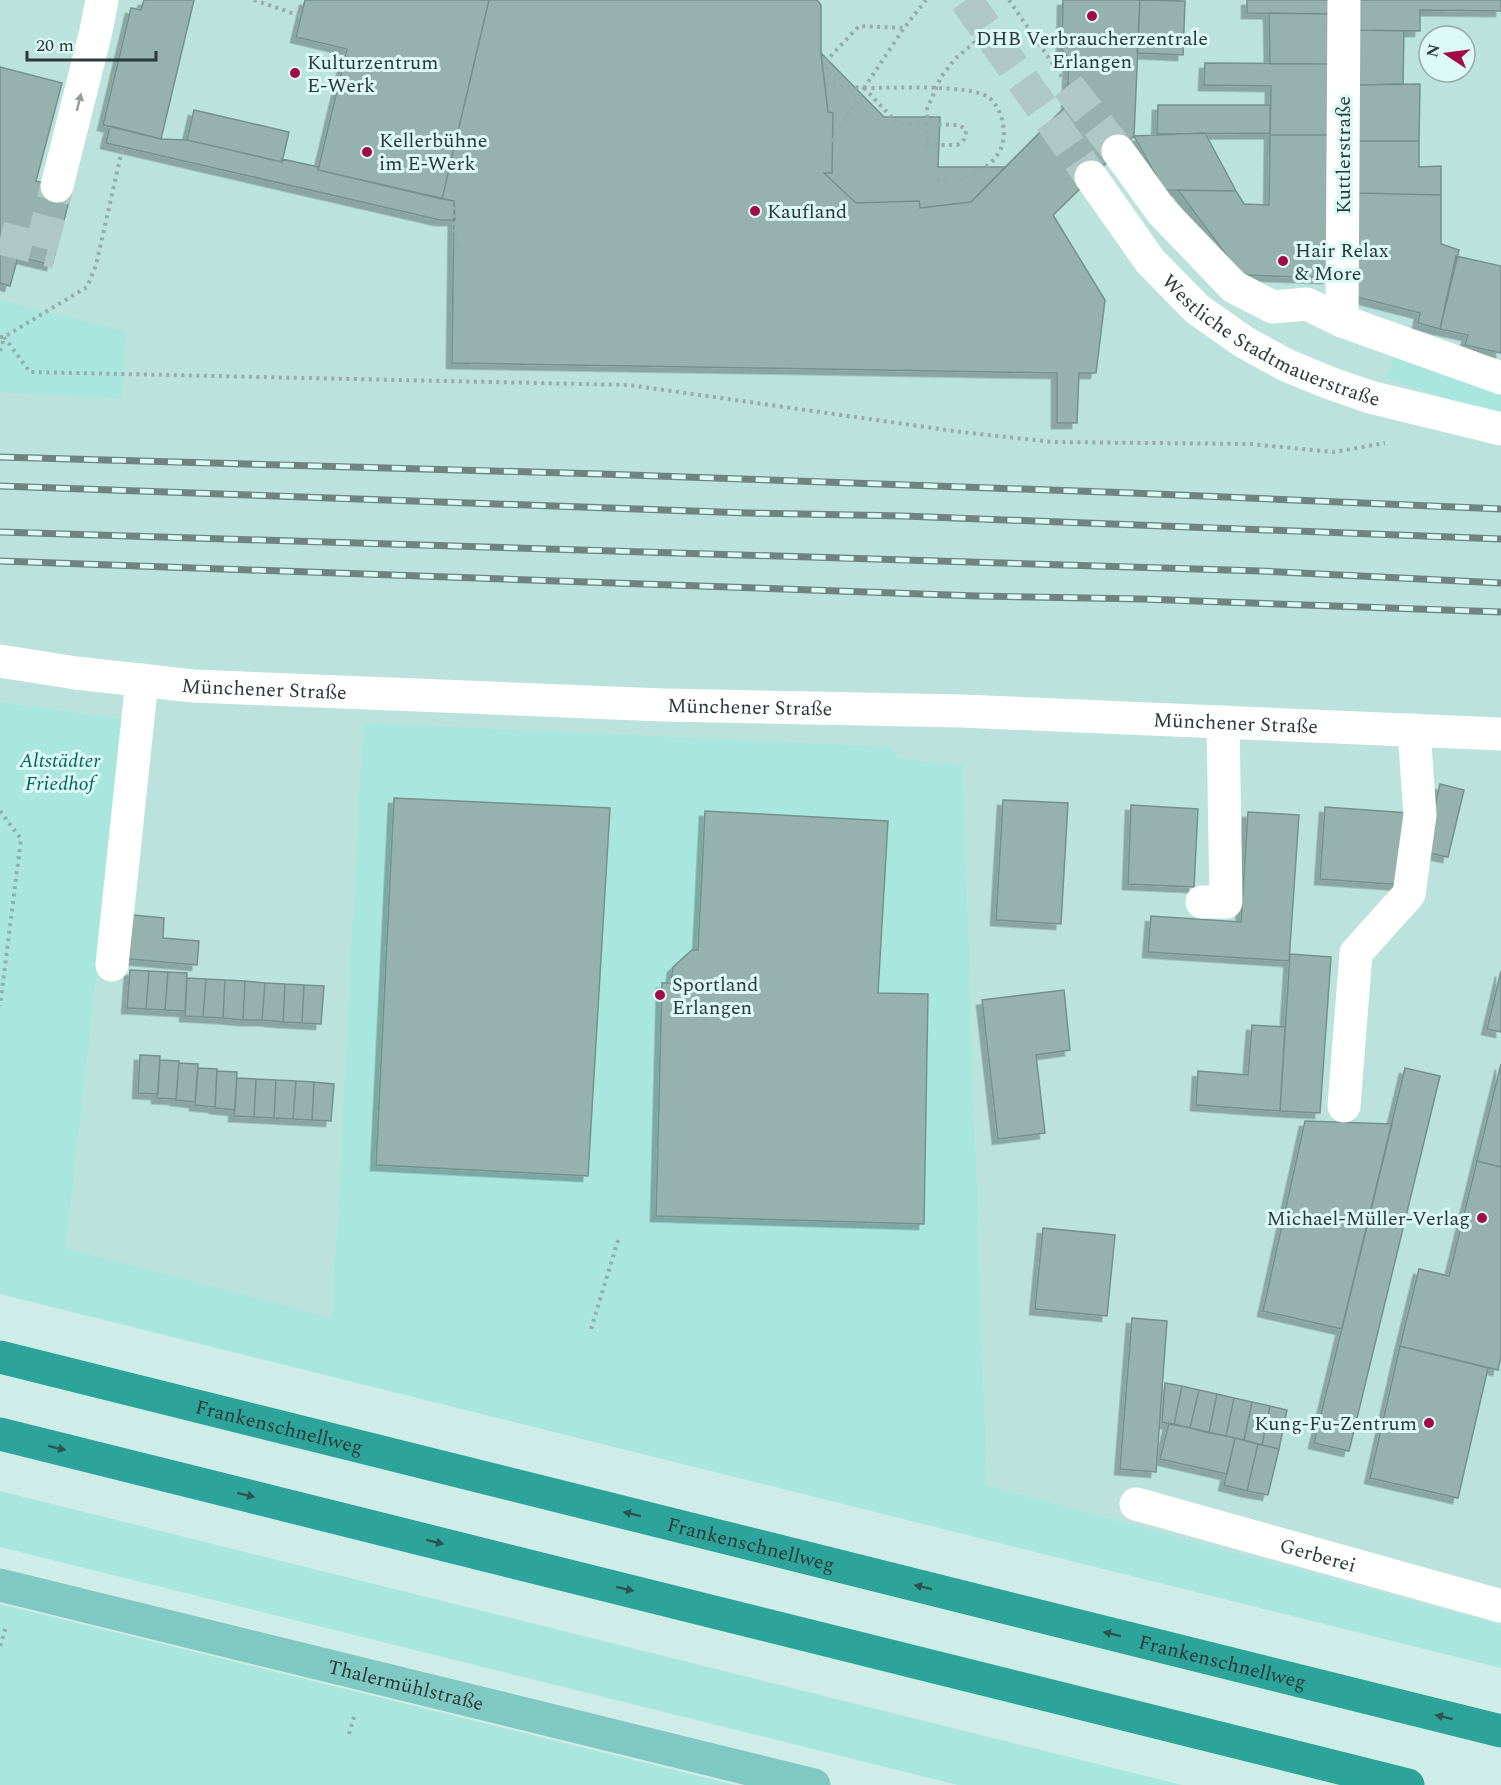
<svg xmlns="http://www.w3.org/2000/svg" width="1501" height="1785" viewBox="0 0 1501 1785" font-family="Spectral,serif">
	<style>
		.built { fill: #bbe2dd; fill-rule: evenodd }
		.green { fill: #a9e6de }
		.building { fill: #95b2ae; stroke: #75918d; stroke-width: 1.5; filter: url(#shadow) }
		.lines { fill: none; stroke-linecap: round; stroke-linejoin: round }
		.minor-tunnel { stroke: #aec8c5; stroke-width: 33; stroke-dasharray: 33 16; stroke-linecap: butt }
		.path { stroke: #96aeab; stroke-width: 4; stroke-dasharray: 3 4.5; stroke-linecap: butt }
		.minor { stroke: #fff; stroke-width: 33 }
		.major { stroke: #80c8c2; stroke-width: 33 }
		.highway { stroke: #2ca499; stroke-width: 33 }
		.rail-casing { stroke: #6f8380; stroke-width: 7 }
		.rail { stroke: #dbf9f5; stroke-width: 4.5; stroke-dasharray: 14; stroke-linecap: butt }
		.oneway { fill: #969c9c }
		.oneway2 { fill: #2d5450 }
		.poi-dot { fill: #a20a48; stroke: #dbf9f5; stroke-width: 2 }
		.labels { text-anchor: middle; stroke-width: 6; stroke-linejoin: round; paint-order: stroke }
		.poi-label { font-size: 20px; fill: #2d3938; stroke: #dbf9f5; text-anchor: start }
		.street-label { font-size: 20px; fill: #2d3938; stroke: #dbf9f5 }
		.park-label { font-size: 20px; font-style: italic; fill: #01645d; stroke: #dbf9f5 }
	</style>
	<defs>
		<filter id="shadow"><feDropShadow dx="-5.5" dy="5.5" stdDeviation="0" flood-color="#0004"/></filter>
	</defs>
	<rect width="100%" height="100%" fill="#ceece8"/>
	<path class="built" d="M 0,0 L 1501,0 L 1501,1625 L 987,1485 L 963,765 L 364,723 L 332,1319 L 66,1248 L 126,719 L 0,702 ZM 1429,36 L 1465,36 L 1465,72 L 1429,72 Z"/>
	<path class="green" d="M 0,300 L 127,332 L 122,399 L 0,392 Z
		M 1395,357 L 1501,394 L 1501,411 L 1458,402 L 1386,378 Z
		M 0,702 L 126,719 L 66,1248 L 332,1318 L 363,723 L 891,747 L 898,759 L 963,765 L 987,1485 L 1501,1625 L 1501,1668 L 0,1294 Z
		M 0,1491 L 1182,1785 L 958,1785 L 0,1547 Z
		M 0,1604 L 735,1785 L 0,1785 Z"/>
	<path class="building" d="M 144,0 L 194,0 L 161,139 L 103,125 L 131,8 L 141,10 Z
		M 305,0 L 489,0 L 442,199 L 318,170 L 347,49 L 296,37 Z
		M 489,0 L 817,0 L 821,5 L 821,53 L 828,112 L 833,113 L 832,173 L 824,173 L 856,203 L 919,201 L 920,208 L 971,202 L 1067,105 L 1069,58 L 1062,50 L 1063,0 L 1140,0 L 1134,136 L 1053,215 L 1105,300 L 1096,373 L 1079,373 L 1077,423 L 1057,423 L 1057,373 L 452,363 L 454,201 L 442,199 Z
		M 1140,0 L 1185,1 L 1183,55 L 1137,53 Z
		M 1247,0 L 1330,0 L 1330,14 L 1247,13 Z
		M 1360,0 L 1501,0 L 1501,11 L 1420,10 L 1420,31 L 1359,30 Z
		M 1269,13 L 1330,14 L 1330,64 L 1270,64 Z
		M 1359,30 L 1404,31 L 1403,84 L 1358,85 Z
		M 821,53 L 884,117 L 940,117 L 938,167 L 1005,167 L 971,202 L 920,208 L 919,201 L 856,203 L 824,173 L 832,173 L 833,113 L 828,112 Z
		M 1205,63 L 1330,64 L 1330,135 L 1270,135 L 1271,86 L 1204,85 Z
		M 0,67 L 62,83 L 36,181 L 72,190 L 52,265 L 18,257 L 10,286 L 0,283 Z
		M 1420,84 L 1419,141 L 1358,141 L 1358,85 Z
		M 1158,105 L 1270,105 L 1270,133 L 1157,134 Z
		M 194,110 L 289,132 L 282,162 L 187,140 Z
		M 110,126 L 161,139 L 187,140 L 282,162 L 282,159 L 319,167 L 318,170 L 454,201 L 455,220 L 440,220 L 106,143 Z
		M 1205,133 L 1236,191 L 1164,190 L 1134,136 Z
		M 1270,135 L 1330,135 L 1328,278 L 1241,275 L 1178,190 L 1236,191 L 1244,204 L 1269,205 Z
		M 1358,141 L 1419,141 L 1419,167 L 1441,166 L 1441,195 L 1358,193 Z
		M 1358,193 L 1441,195 L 1441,244 L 1459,250 L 1440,329 L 1418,323 L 1420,313 L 1357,297 Z
		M 1456,256 L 1501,266 L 1501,353 L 1465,345 L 1468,335 L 1440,329 Z
		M 1440,784 L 1464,790 L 1448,857 L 1424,852 Z
		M 394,798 L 610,808 L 588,1176 L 376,1165 Z
		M 1003,800 L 1068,803 L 1061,924 L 996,920 Z
		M 1131,805 L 1198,809 L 1194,887 L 1128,884 Z
		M 1325,807 L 1409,813 L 1404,885 L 1320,879 Z
		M 705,811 L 888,821 L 878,993 L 928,994 L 924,1224 L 656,1216 L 662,983 L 671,983 L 673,967 L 692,950 L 698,950 Z
		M 1248,812 L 1299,815 L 1289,961 L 1148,952 L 1151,916 L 1241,922 Z
		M 133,915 L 164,918 L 163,938 L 199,941 L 197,965 L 129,959 Z
		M 1290,954 L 1331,957 L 1320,1113 L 1280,1111 Z
		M 130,970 L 149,971 L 146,1009 L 127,1008 Z
		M 149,971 L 168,972 L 165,1010 L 146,1009 Z
		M 1501,971 L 1501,1032 L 1487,1029 Z
		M 168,972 L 187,973 L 185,1011 L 165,1010 Z
		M 187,978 L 206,979 L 203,1017 L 185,1016 Z
		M 206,979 L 225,980 L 223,1018 L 203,1017 Z
		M 225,980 L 245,981 L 243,1020 L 223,1018 Z
		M 245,981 L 265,983 L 262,1020 L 243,1020 Z
		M 265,983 L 285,984 L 283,1022 L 262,1020 Z
		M 285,984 L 304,985 L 302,1023 L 283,1022 Z
		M 304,985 L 324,986 L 321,1024 L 302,1023 Z
		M 1064,990 L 1070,1050 L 1036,1055 L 1045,1133 L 998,1139 L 982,1000 Z
		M 1252,1025 L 1285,1027 L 1280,1111 L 1196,1105 L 1198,1071 L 1248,1075 Z
		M 140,1055 L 160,1056 L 158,1094 L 138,1093 Z
		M 160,1060 L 179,1061 L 176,1099 L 157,1098 Z
		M 179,1063 L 198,1064 L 195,1102 L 176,1100 Z
		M 1501,1064 L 1501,1167 L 1477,1161 Z
		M 198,1068 L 217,1069 L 215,1107 L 195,1105 Z
		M 1405,1068 L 1440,1076 L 1349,1451 L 1314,1443 Z
		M 217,1071 L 237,1072 L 235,1110 L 215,1108 Z
		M 237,1078 L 256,1079 L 254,1117 L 234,1116 Z
		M 256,1079 L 276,1080 L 274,1118 L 254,1117 Z
		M 276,1080 L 296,1081 L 293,1119 L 274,1118 Z
		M 296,1081 L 314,1082 L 312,1120 L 293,1119 Z
		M 314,1082 L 334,1084 L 331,1121 L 312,1120 Z
		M 1305,1121 L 1392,1124 L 1342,1329 L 1263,1311 Z
		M 1477,1161 L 1501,1167 L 1501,1357 L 1498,1370 L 1400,1346 L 1419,1269 L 1449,1276 Z
		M 1043,1228 L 1115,1235 L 1107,1316 L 1035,1309 Z
		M 1132,1318 L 1167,1321 L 1156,1472 L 1120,1469 Z
		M 1400,1346 L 1488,1368 L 1458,1498 L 1370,1478 Z
		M 1165,1383 L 1182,1386 L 1174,1425 L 1162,1422 Z
		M 1182,1386 L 1199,1390 L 1190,1428 L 1174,1425 Z
		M 1199,1390 L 1217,1394 L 1209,1433 L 1190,1428 Z
		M 1217,1394 L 1234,1398 L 1226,1436 L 1209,1433 Z
		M 1234,1398 L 1252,1402 L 1244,1440 L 1226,1436 Z
		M 1252,1402 L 1270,1406 L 1262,1445 L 1244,1440 Z
		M 1270,1406 L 1287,1410 L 1279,1449 L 1262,1445 Z
		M 1169,1423 L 1235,1438 L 1227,1474 L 1160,1459 Z
		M 1235,1438 L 1258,1444 L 1247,1491 L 1224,1485 Z
		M 1258,1444 L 1279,1449 L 1268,1495 L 1247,1491 Z"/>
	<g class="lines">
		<path class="minor-tunnel" d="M 966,0 L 1091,177
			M 1068,86 L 1118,151
			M 0,238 L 56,252
			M 41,248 L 57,186"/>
		<path class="path" d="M 254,0 L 301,16
			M 1009,0 L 1068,86
			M 864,88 L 898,124 L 958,125 L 964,128 L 966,131 C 965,139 964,142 957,145 L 927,145 L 927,109 L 941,77 L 955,59 L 989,30
			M 864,88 C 890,88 969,84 988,97 C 996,102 1001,114 1003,124 C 1007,147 996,162 977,172 C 973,174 969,177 964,178 C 956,180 946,179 937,180
			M 864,88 L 904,28 L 926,0
			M 832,141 L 864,88 L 829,85 L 826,61 L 859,26 L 904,28
			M 453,207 L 457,252
			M 0,337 L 4,337 L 87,287 L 96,265 L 125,137
			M 4,337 L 30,372 L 629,385 L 961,432 L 1053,442 L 1250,444 L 1334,452 L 1385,443
			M 0,351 L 4,338
			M 0,811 L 21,839 L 0,1006
			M 591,1329 L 619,1237
			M 0,1646 L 6,1627
			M 349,1734 L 355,1713"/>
		<g class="minor">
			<path d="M 1344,0 L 1342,321 L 1501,378"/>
			<path d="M 1118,151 L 1162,212 L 1234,287 L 1273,307 L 1307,304 L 1342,321"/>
			<path id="s1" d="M 1091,177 L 1150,261 L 1197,309 L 1244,342 L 1286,365 L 1327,382 L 1370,397 L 1501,429"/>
			<path d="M 57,186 L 96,31 L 102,0"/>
			<path id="s2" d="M 0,661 L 76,673 L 193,686 L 663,705 L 962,711 L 1501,734"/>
			<path d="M 1202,902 L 1226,902 L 1223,722"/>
			<path d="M 112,965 L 142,680"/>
			<path d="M 1344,1106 L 1356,953 L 1409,894 L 1420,815 L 1414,730"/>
			<path id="s3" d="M 1136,1504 L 1501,1606"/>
		</g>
		<path class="major" id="s4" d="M 0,1585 L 814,1785"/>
		<g class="highway">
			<path id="s5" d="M 0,1357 L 1501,1731"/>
			<path d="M 0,1434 L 1408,1785"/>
		</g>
		<g class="rail-casing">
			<path id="rail" d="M 0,457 L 601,474 L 1132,493 L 1501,509
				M 0,486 L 747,513 L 904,516 L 1501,539
				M 0,532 L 1261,571 L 1501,583
				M 0,561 L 977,596 L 1142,599 L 1501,612"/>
		</g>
		<use href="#rail" class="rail"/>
	</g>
	<defs><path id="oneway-solid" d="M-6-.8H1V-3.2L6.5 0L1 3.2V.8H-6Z" transform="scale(1.5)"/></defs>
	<use class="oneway" href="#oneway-solid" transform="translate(79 102) rotate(-76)"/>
	<g class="oneway2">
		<use href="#oneway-solid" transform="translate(57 1448) rotate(14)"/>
		<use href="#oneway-solid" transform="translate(246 1495) rotate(14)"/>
		<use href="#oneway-solid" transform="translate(632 1514) rotate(-166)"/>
		<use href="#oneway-solid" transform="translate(435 1542) rotate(14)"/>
		<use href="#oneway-solid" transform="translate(923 1587) rotate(-166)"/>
		<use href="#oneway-solid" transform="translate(625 1589) rotate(14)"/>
		<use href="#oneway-solid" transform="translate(1112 1634) rotate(-166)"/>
		<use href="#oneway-solid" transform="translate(1444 1717) rotate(-166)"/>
	</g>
	<g class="poi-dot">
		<circle cx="1092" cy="16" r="6"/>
		<circle cx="295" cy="73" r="6"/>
		<circle cx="367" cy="152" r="6"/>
		<circle cx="755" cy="211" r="6"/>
		<circle cx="1283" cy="261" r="6"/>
		<circle cx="660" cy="995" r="6"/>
		<circle cx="1482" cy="1218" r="6"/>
		<circle cx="1429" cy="1423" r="6"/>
	</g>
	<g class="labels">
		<g class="poi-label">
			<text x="1092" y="45" text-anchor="middle">DHB Verbraucherzentrale<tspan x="1092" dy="23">Erlangen</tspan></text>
			<text x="307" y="69">Kulturzentrum<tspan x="307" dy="23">E-Werk</tspan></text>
			<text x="379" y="147">Kellerbühne<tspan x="379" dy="23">im E-Werk</tspan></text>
			<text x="767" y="218">Kaufland</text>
			<text x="1295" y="257">Hair Relax<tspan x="1295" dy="23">&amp; More</tspan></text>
			<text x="672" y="991">Sportland<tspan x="672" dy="23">Erlangen</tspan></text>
			<text x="1470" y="1225" text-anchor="end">Michael-Müller-Verlag</text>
			<text x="1417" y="1430" text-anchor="end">Kung-Fu-Zentrum</text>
		</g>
		<g class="street-label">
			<text transform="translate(1343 155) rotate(-90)" y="7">Kuttlerstraße</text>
			<text dy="7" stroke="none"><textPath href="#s1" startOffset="250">Westliche Stadtmauerstraße</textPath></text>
			<text dy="7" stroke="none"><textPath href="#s2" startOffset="266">Münchener Straße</textPath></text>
			<text dy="7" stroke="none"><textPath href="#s2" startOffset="752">Münchener Straße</textPath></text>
			<text dy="7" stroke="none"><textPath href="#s2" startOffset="1238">Münchener Straße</textPath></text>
			<text dy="7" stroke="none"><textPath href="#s5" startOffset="288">Frankenschnellweg</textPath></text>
			<text dy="7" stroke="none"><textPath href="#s5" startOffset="774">Frankenschnellweg</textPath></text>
			<text dy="7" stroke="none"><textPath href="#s3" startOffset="189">Gerberei</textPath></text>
			<text dy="7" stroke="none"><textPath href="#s5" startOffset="1260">Frankenschnellweg</textPath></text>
			<text dy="7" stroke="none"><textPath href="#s4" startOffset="418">Thalermühlstraße</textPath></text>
		</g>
		<g class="park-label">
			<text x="60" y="767">Altstädter<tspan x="60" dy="23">Friedhof</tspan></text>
		</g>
	</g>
	<g transform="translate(1447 54) rotate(283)"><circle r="28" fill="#dbf9f5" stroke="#95aca9" stroke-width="1.5"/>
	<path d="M0-4.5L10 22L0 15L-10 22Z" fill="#a20a48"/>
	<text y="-9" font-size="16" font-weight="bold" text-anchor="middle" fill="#2d3938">N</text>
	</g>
	<path d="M27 51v9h129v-9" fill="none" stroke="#2d3938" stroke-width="3"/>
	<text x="36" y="51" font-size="18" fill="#2d3938" stroke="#dbf9f5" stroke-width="4.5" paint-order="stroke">20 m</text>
</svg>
